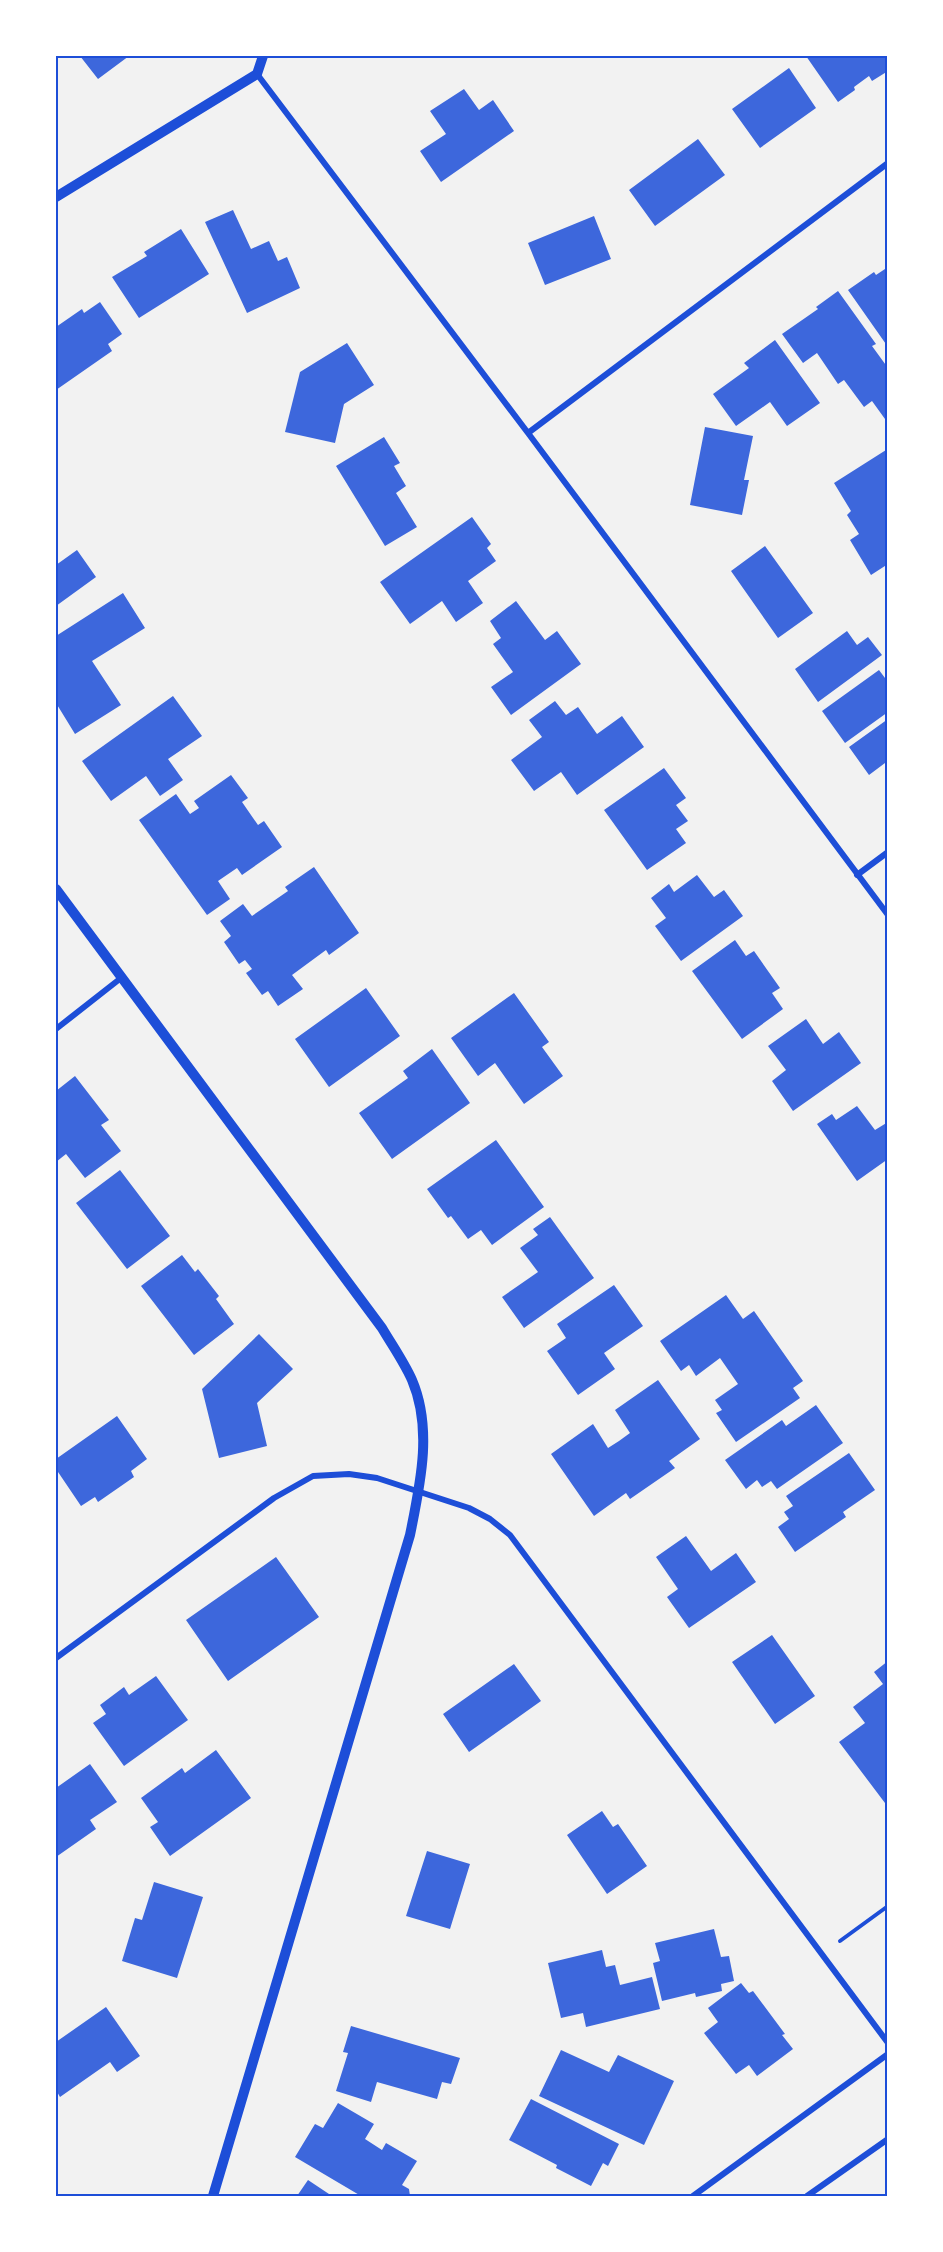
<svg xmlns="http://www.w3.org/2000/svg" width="943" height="2252" viewBox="0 0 943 2252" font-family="'Asap Condensed',sans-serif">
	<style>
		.building { fill: #3d67dc }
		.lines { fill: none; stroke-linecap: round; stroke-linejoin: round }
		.path { stroke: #1d4ed8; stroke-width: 4 }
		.minor { stroke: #1d4ed8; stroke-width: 6 }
		.tertiary { stroke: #1d4ed8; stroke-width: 10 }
		.neatline { fill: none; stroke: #1d4ed8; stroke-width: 2 }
	</style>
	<rect width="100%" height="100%" fill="#f2f2f2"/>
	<path class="building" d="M 80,56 L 129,56 L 98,79 Z
		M 806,56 L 888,56 L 888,71 L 872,81 L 869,76 L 854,87 L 855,90 L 838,102 Z
		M 789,68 L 816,108 L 760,148 L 732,109 Z
		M 464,89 L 479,110 L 493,100 L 514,131 L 441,182 L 420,151 L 446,134 L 430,111 Z
		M 698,139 L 725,175 L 655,226 L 629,190 Z
		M 233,210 L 251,249 L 269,241 L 278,261 L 287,257 L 300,288 L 247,313 L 205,222 Z
		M 594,216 L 611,259 L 545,285 L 528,243 Z
		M 181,229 L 209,274 L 139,318 L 112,277 L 147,256 L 144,252 Z
		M 888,267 L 888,347 L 848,290 L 874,272 L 876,275 Z
		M 838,291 L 876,344 L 872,346 L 888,368 L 888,417 L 885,419 L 872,401 L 864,407 L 844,380 L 838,384 L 817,353 L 803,363 L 782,334 L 818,309 L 816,307 Z
		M 100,302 L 122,334 L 108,344 L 112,351 L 56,390 L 56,327 L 82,309 L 84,313 Z
		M 775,340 L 820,403 L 787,426 L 770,402 L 736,426 L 713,394 L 749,368 L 744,363 Z
		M 347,343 L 374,385 L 344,404 L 335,443 L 285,432 L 300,372 Z
		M 705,427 L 753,436 L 744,480 L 749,480 L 742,515 L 690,505 Z
		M 384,437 L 400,463 L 394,466 L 406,486 L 396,493 L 417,527 L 385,546 L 336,466 Z
		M 886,450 L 888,564 L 871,575 L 850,540 L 859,534 L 847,515 L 851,511 L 834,483 Z
		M 472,517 L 491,544 L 487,548 L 496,561 L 468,581 L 483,603 L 456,622 L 442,601 L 410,624 L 380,582 Z
		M 765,546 L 813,613 L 778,638 L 731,571 Z
		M 77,550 L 96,577 L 56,606 L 56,565 Z
		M 123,593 L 145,628 L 92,661 L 121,705 L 75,734 L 56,703 L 56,636 Z
		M 516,601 L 545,640 L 557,631 L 581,664 L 511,715 L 491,687 L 513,672 L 493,644 L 501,638 L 490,621 Z
		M 847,631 L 857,645 L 868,637 L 882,655 L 818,702 L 795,669 Z
		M 879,670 L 888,682 L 888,712 L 845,743 L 822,711 Z
		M 173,696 L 202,736 L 168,759 L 183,780 L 160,796 L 146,776 L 111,801 L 82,761 Z
		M 555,701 L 566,715 L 578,707 L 597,734 L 622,716 L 644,747 L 577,795 L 561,772 L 534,791 L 511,760 L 542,737 L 529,720 Z
		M 888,719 L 888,767 L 885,763 L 869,775 L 849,747 Z
		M 664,768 L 686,798 L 676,805 L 688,821 L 676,829 L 686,843 L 647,870 L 604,810 Z
		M 231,775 L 248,798 L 242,802 L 258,825 L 264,821 L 282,847 L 242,875 L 237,868 L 218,881 L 230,899 L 207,915 L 139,820 L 176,794 L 190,814 L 199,808 L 194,801 Z
		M 314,867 L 359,933 L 329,955 L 326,950 L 292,975 L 303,989 L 278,1006 L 268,991 L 262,995 L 246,973 L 252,969 L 245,960 L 239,964 L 224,942 L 231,936 L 220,921 L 243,904 L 252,916 L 288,891 L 285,887 Z
		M 697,875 L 714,897 L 724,890 L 743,916 L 681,961 L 655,926 L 666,918 L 651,898 L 669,884 L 674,892 Z
		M 735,940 L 746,956 L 754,951 L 780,988 L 772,993 L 783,1009 L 742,1039 L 692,971 Z
		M 366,988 L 400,1036 L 329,1087 L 295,1039 Z
		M 514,993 L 549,1042 L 542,1047 L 563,1076 L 524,1104 L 495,1063 L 478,1076 L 451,1038 Z
		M 806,1019 L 823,1044 L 839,1032 L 861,1063 L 793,1111 L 772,1081 L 786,1070 L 768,1046 Z
		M 432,1049 L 470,1103 L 392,1159 L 359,1113 L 408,1078 L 403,1071 Z
		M 75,1076 L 109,1120 L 101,1125 L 121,1151 L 85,1178 L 66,1154 L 56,1162 L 56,1091 Z
		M 857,1106 L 875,1130 L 888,1122 L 888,1159 L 857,1181 L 817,1124 L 832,1114 L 836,1120 Z
		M 496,1140 L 544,1207 L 492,1245 L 481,1230 L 468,1239 L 451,1216 L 448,1218 L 427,1189 Z
		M 120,1170 L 170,1236 L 127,1269 L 76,1203 Z
		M 550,1217 L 594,1278 L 524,1328 L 502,1297 L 538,1272 L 520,1248 L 538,1235 L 533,1229 Z
		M 182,1255 L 195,1272 L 198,1269 L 219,1296 L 216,1299 L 234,1324 L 194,1355 L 141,1286 Z
		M 614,1285 L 643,1326 L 604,1353 L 615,1369 L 578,1395 L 547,1351 L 566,1338 L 557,1324 Z
		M 726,1295 L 743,1319 L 754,1311 L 803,1381 L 793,1388 L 800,1398 L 736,1442 L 716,1413 L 722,1410 L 715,1400 L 738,1384 L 720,1358 L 696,1376 L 689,1365 L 681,1371 L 660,1341 Z
		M 259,1334 L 293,1369 L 257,1403 L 267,1446 L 219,1458 L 202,1389 Z
		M 658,1380 L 700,1439 L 669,1461 L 675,1468 L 630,1499 L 626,1493 L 594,1516 L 551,1454 L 593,1424 L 608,1448 L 619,1441 L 630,1433 L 615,1410 Z
		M 816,1405 L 843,1443 L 777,1489 L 771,1481 L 762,1487 L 757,1480 L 746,1489 L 725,1460 L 782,1420 L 786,1426 Z
		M 117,1416 L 147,1459 L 131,1471 L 134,1477 L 98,1502 L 95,1497 L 81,1506 L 56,1469 L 56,1459 Z
		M 849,1453 L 875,1490 L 843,1512 L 846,1517 L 795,1552 L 778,1527 L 789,1519 L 784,1512 L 793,1506 L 786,1496 Z
		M 686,1536 L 711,1571 L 736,1553 L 756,1582 L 689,1628 L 667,1597 L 678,1589 L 656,1557 Z
		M 276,1557 L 319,1617 L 228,1681 L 186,1620 Z
		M 772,1635 L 815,1696 L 775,1724 L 732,1662 Z
		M 888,1661 L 888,1807 L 839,1742 L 865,1723 L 853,1707 L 883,1684 L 874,1672 Z
		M 514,1664 L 541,1701 L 469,1752 L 443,1714 Z
		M 156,1676 L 188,1720 L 124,1766 L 93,1723 L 106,1714 L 100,1705 L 124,1687 L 129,1695 Z
		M 216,1750 L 251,1798 L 170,1856 L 150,1827 L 158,1822 L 141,1798 L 182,1768 L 185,1773 Z
		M 90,1764 L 117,1802 L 90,1820 L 96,1829 L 56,1857 L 56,1788 Z
		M 602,1811 L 613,1827 L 618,1824 L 647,1866 L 607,1894 L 567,1835 Z
		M 427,1851 L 470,1864 L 450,1929 L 406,1916 Z
		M 154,1882 L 203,1897 L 177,1978 L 122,1961 L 135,1918 L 142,1920 Z
		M 714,1929 L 721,1957 L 729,1956 L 734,1981 L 721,1984 L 722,1991 L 696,1997 L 695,1993 L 662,2001 L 653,1963 L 660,1961 L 655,1943 Z
		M 602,1950 L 606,1967 L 615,1965 L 620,1985 L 652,1977 L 660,2009 L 586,2027 L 583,2013 L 561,2018 L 548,1963 Z
		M 741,1983 L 749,1993 L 753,1991 L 785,2034 L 782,2035 L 793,2049 L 757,2076 L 749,2065 L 736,2074 L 704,2033 L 718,2022 L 708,2008 Z
		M 106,2007 L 140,2056 L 117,2072 L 110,2062 L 60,2097 L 56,2090 L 56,2042 Z
		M 351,2026 L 460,2058 L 451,2084 L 442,2082 L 437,2099 L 377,2082 L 371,2102 L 336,2091 L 348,2053 L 343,2052 Z
		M 561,2050 L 609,2072 L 618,2055 L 674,2081 L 644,2145 L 539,2096 Z
		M 531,2099 L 619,2144 L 608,2166 L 603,2163 L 591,2186 L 556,2168 L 557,2165 L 509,2140 Z
		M 338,2103 L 374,2124 L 365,2139 L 382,2150 L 386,2143 L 417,2161 L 402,2185 L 409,2189 L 410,2196 L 361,2196 L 295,2157 L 315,2124 L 323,2128 Z
		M 308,2180 L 332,2196 L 297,2196 Z"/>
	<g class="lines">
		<path class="path" d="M 840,1941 L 888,1906"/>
		<path class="minor" d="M 257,74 L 528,433 L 888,915
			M 528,433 L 888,163
			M 857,875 L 888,852
			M 56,1029 L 121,978
			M 56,1658 L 274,1498 L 313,1476 L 349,1474 L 377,1478 L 469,1508 L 490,1519 L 510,1535 L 888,2043
			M 693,2196 L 888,2054
			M 807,2196 L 888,2139"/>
		<path class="tertiary" d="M 56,197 L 257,74 L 263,56
			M 56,889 L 382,1328 C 392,1345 404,1362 412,1380 C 433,1429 420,1485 410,1535 L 213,2196"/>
	</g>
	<rect width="943" height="2252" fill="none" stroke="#ffffff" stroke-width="114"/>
	<rect x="57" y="57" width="829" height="2138" class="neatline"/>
</svg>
